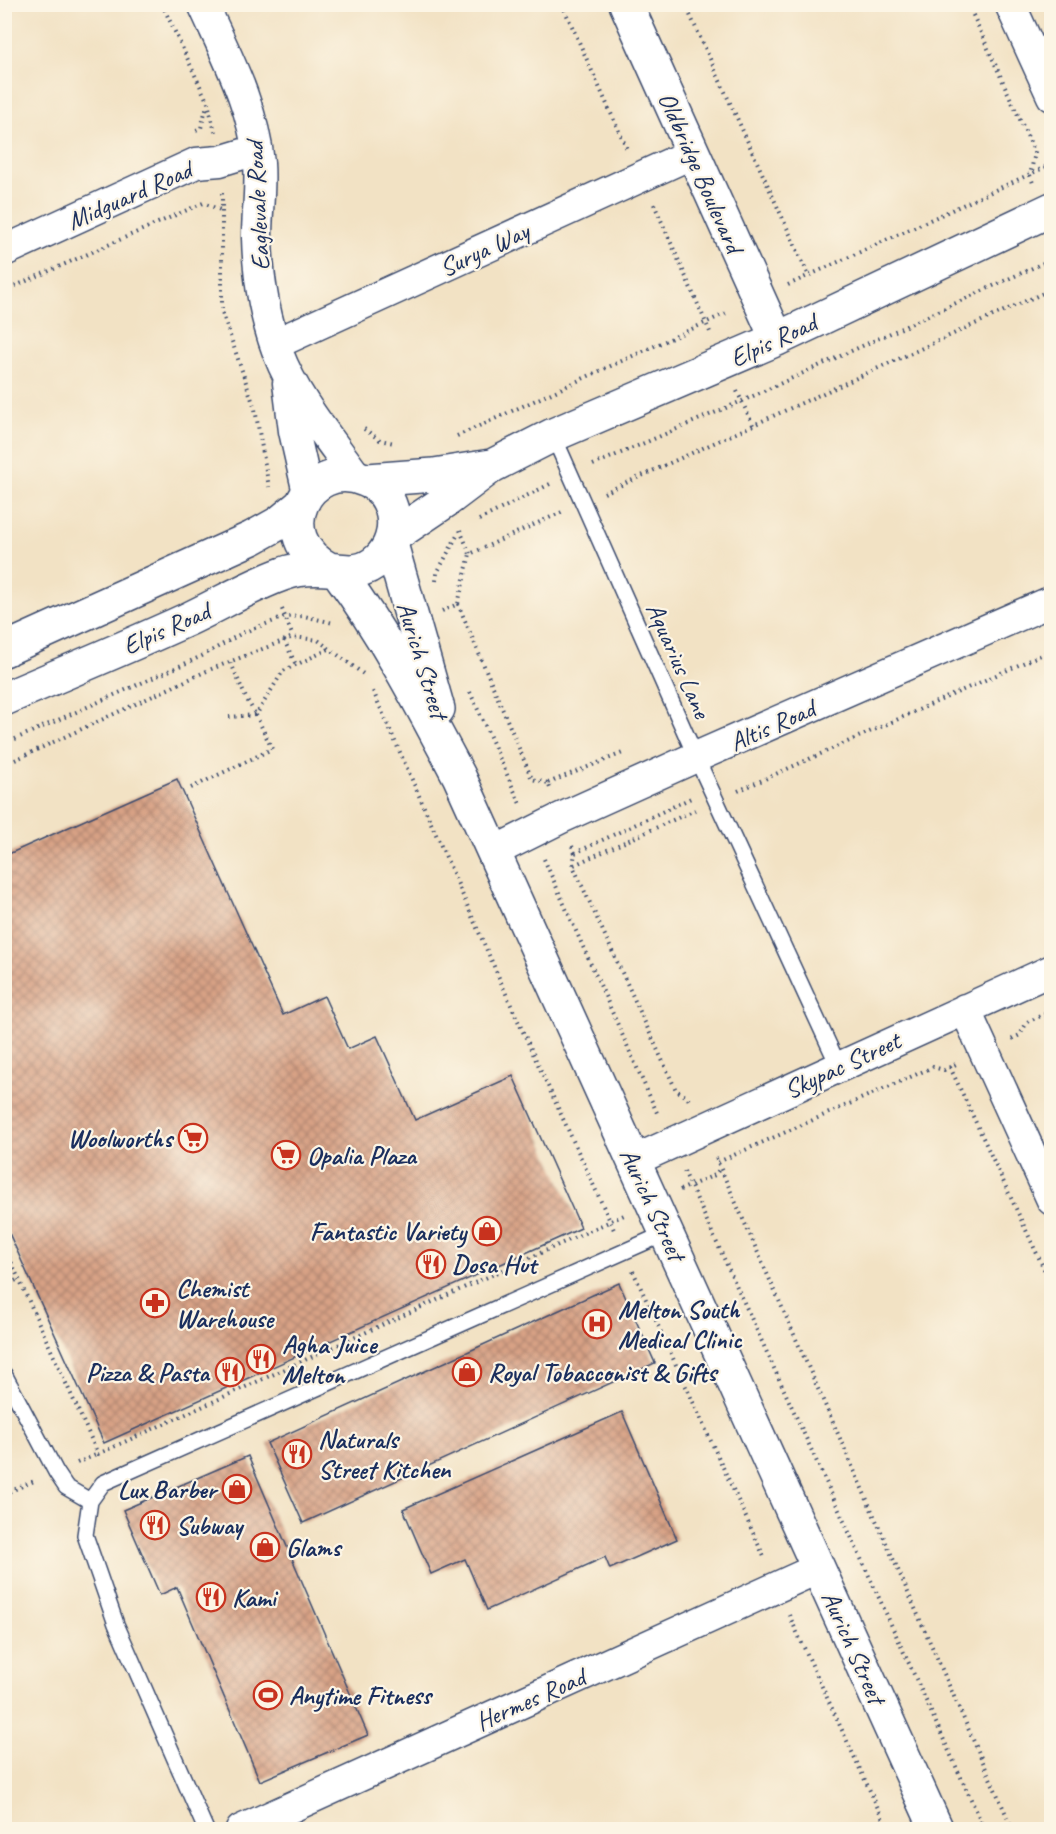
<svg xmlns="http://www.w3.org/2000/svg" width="1056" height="1834" viewBox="0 0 1056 1834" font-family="Caveat,sans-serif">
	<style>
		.building { fill: url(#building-cross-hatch) }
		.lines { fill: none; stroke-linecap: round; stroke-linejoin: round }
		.lane-casing { stroke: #3b4a6d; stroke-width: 18 }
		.street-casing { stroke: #3b4a6d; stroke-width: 33 }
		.secondary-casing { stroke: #3b4a6d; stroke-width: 36 }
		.path { stroke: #3b4a6d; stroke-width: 4; stroke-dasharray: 1.5 4.5; stroke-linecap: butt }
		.lane { stroke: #fff; stroke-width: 15 }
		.street { stroke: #fff; stroke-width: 30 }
		.secondary { stroke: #fff; stroke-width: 33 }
		.labels { text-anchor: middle; stroke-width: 4.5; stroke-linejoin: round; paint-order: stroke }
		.street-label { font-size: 26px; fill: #1b2f5e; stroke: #fcf5e5 }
		.poi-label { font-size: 26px; font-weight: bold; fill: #1b2f5e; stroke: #fcf5e5; text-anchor: start }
	</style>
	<defs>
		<pattern id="building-cross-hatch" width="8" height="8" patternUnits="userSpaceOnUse" patternTransform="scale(1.5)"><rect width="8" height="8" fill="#d8a285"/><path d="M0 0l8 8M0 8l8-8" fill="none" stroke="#ae8470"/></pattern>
	</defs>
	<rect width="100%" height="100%" fill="#fcf5e5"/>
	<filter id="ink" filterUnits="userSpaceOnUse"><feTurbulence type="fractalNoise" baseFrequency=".0167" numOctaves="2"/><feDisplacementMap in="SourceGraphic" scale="12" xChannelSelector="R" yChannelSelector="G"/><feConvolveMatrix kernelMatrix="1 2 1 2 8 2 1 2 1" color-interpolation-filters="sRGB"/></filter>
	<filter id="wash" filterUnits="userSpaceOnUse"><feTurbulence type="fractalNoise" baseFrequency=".008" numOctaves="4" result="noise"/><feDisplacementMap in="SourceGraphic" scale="24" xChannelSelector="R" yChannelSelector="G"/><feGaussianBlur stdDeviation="1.35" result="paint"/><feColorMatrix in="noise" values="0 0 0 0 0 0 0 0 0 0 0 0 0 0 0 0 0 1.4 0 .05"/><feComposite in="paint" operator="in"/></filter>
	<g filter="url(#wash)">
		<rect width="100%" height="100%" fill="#f2e2c4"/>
		<g id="blocks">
			<path class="building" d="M 177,779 L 283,1015 L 324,996 L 348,1049 L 377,1036 L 415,1120 L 513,1076 L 581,1228 L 104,1443 L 4,1222 L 4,856 Z
				M 619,1283 L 655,1363 L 303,1523 L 267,1443 Z
				M 622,1412 L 677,1539 L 610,1569 L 605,1557 L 487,1610 L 465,1559 L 431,1574 L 403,1509 Z
				M 248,1456 L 368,1735 L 260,1781 L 177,1587 L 160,1595 L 123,1510 Z"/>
		</g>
	</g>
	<g filter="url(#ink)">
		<use href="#blocks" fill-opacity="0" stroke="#3b4a6d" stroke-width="1.5"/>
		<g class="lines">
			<g class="lane-casing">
				<path id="lane" d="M 553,435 L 696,757 L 839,1067
					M 4,1374 L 56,1472 L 66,1487 L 90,1501
					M 206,1830 L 116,1624 L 85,1535 L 90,1501 L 103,1483 L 666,1233"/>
			</g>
			<g class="street-casing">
				<path id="street" d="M 203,4 C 226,55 254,107 259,163 C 261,188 257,212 257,237 C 258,276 264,316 278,353 C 295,398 328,437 356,476
					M 1010,4 L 1052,96
					M 4,251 L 196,163 L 220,161 L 256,150
					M 275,344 L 693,153
					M 288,383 L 294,431 L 308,493
					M 495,851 L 561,818 L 696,757 L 1052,601
					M 965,1009 L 1052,1200
					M 633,1161 L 1052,970
					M 241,1830 L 819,1568"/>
			</g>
			<g class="secondary-casing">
				<path id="secondary" d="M 626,4 L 777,339
					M 368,480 L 434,475 L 491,466
					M 392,537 L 447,500 L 492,466 L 553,435 L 777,339 L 1052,209
					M 391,544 L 438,709
					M 338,572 C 385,635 422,706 459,776 L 937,1830
					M 4,650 L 252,538 L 279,523 L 301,505
					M 4,699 C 64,673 125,648 184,621 C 217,606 249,586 283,574 C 296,569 314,568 328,569 C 347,571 362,575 379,559 C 403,536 397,492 365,480 C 307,456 267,537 329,569"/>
			</g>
			<path class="path" d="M 162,4 L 208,103 L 215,132
				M 562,4 L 627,149
				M 685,4 L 809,276
				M 968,4 L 1035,153 L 1030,175 L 1033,183
				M 196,130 L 201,128 L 207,105
				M 222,193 L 222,312 L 255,409 L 269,487
				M 654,204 L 710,332
				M 788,285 L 1052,164
				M 4,291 L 203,203 L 223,211
				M 737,391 L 753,425
				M 364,429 L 380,440 L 394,443
				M 457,436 L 729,312
				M 593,465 L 742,401 L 1052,259
				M 604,493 L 1052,289
				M 479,520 L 550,484
				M 460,530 L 470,554
				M 436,581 L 437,573 L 458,534
				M 458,604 L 532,779 L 548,783 L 550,788
				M 282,609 L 293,637
				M 442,611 L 458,604 L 470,554 L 562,512
				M 284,640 L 296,665
				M 373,691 L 514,1012 L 615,1232
				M 470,692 L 521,806
				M 229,717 L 256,715 L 246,698 L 231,663
				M 4,744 L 202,656 L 244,632 L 285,617 L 304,616 L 333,623
				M 4,765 L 209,670 L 293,637 L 318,640 L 366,676
				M 548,783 L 625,752
				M 191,788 L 272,749 L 256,715 L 283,671 L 329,649
				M 738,791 L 1052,650
				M 572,846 L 575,853 L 573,866 L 676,1090 L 687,1097 L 690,1102
				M 575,853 L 691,798
				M 544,859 L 658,1115
				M 574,865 L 695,810
				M 1012,1039 L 1020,1035 L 1027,1022 L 1052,1011
				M 950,1067 L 1052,1286
				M 716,1158 L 1013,1830
				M 718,1162 L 933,1067 L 944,1070 L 956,1064
				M 684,1171 L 985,1830
				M 680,1190 L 715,1175 L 721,1167
				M 4,1246 L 98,1454 L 624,1215
				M 633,1271 L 765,1559
				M 4,1286 L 19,1279
				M 77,1463 L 98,1454
				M 4,1494 L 34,1481
				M 789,1615 L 888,1830"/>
			<use href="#lane" class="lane"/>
			<use href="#street" class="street"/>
			<use href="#secondary" class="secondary"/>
		</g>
	</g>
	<defs>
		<g id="supermarket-ring" transform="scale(1.5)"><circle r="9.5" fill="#fcf5e5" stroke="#c8321e" stroke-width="1.5"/><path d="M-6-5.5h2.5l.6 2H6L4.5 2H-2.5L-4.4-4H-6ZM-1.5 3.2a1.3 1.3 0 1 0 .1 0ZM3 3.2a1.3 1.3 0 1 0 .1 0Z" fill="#c8321e"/></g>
		<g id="shop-ring" transform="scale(1.5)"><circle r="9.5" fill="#fcf5e5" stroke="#c8321e" stroke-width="1.5"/><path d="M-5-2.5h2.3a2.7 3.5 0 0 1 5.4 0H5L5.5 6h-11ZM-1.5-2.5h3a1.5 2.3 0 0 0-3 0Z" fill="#c8321e"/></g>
		<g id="restaurant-ring" transform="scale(1.5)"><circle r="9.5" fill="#fcf5e5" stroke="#c8321e" stroke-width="1.5"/><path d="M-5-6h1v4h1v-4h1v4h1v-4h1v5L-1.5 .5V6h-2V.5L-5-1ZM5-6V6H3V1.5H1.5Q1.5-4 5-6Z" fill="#c8321e"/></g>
		<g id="pharmacy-ring" transform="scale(1.5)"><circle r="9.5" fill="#fcf5e5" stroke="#c8321e" stroke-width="1.5"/><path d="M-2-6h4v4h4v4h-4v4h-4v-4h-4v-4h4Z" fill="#c8321e"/></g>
		<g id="hospital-ring" transform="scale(1.5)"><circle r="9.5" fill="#fcf5e5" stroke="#c8321e" stroke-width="1.5"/><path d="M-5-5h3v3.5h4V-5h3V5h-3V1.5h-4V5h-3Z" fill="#c8321e"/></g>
		<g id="stadium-ring" transform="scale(1.5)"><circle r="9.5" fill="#fcf5e5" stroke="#c8321e" stroke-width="1.5"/><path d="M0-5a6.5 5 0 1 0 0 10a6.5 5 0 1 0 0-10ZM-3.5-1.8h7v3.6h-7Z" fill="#c8321e"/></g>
	</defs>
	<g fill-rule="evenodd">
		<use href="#supermarket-ring" x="193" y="1138"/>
		<use href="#supermarket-ring" x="286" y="1155"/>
		<use href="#shop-ring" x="487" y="1231"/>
		<use href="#restaurant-ring" x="431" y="1264"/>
		<use href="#pharmacy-ring" x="155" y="1303"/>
		<use href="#hospital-ring" x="597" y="1324"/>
		<use href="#restaurant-ring" x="261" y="1359"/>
		<use href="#restaurant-ring" x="230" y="1372"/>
		<use href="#shop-ring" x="467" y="1372"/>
		<use href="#restaurant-ring" x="297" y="1454"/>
		<use href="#shop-ring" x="237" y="1489"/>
		<use href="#restaurant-ring" x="155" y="1525"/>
		<use href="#shop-ring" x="265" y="1547"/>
		<use href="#restaurant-ring" x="211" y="1597"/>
		<use href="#stadium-ring" x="268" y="1695"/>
	</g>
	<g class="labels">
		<g class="street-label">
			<text transform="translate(701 172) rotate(66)" y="9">Oldbridge Boulevard</text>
			<text transform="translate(129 195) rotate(-24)" y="9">Midguard Road</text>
			<text transform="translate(257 206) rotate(-93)" y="9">Eaglevale Road</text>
			<text transform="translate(484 249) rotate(-25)" y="9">Surya Way</text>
			<text transform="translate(773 340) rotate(-25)" y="9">Elpis Road</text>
			<text transform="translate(166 628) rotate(-24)" y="9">Elpis Road</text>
			<text transform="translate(423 660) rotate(73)" y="9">Aurich Street</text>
			<text transform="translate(679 660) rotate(66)" y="9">Aquarius Lane</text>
			<text transform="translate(772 725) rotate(-24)" y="9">Altis Road</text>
			<text transform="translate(842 1065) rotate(-25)" y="9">Skypac Street</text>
			<text transform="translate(653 1204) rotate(65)" y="9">Aurich Street</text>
			<text transform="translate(854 1647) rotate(66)" y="9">Aurich Street</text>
			<text transform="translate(530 1699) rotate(-24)" y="9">Hermes Road</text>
		</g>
		<g class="poi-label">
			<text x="172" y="1147" text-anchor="end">Woolworths</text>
			<text x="307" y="1164">Opalia Plaza</text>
			<text x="466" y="1240" text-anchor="end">Fantastic Variety</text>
			<text x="452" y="1273">Dosa Hut</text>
			<text x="176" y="1297">Chemist<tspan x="176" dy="30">Warehouse</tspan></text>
			<text x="618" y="1318">Melton South<tspan x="618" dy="30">Medical Clinic</tspan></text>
			<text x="282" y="1353">Agha Juice<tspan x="282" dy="30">Melton</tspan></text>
			<text x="209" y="1381" text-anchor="end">Pizza &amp; Pasta</text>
			<text x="488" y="1381">Royal Tobacconist &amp; Gifts</text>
			<text x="318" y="1448">Naturals<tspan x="318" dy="30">Street Kitchen</tspan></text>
			<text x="216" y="1498" text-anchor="end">Lux Barber</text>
			<text x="176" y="1534">Subway</text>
			<text x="286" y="1556">Glams</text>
			<text x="232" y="1606">Kami</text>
			<text x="289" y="1704">Anytime Fitness</text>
		</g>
	</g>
	<rect width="1056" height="1834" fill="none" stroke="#fcf5e5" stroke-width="24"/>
</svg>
